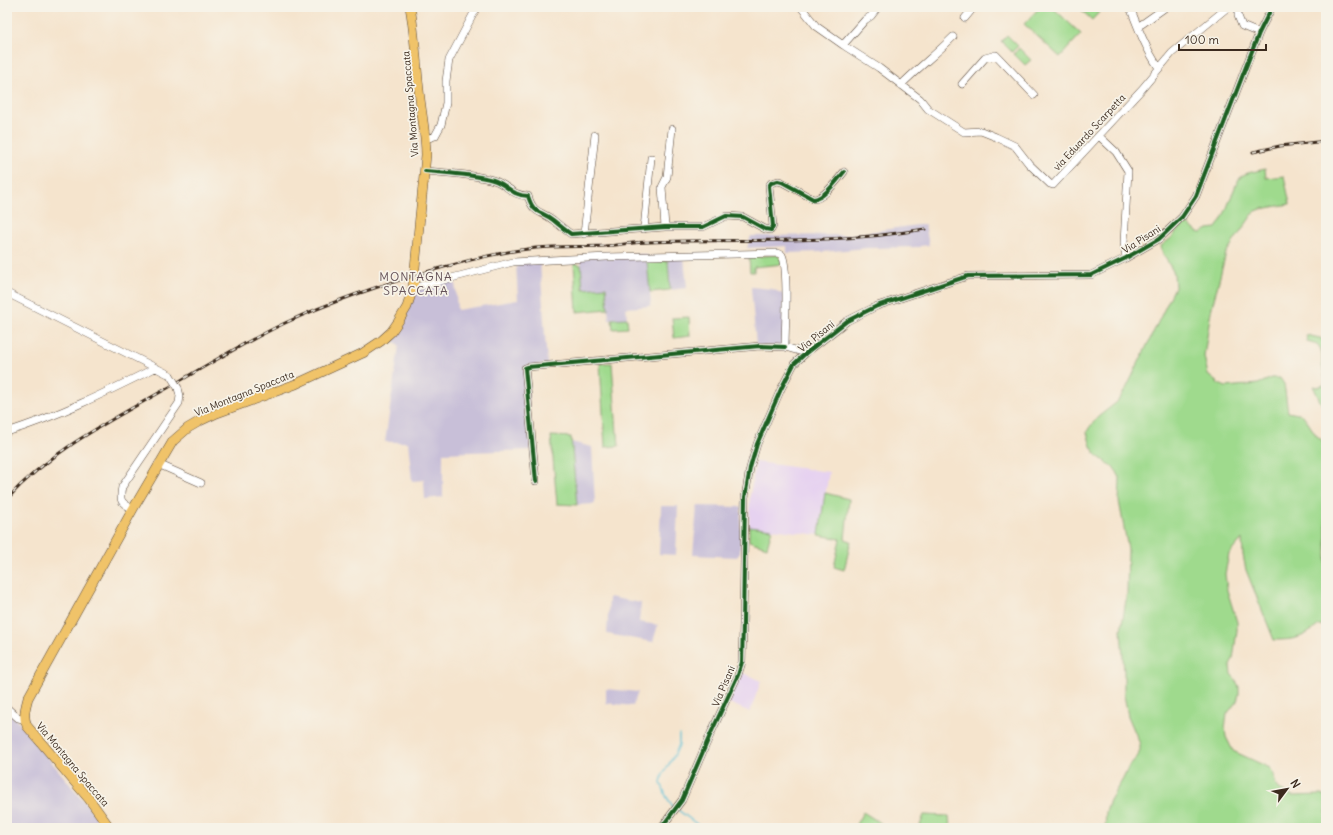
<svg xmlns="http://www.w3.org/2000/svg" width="1333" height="835" viewBox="0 0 1333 835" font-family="Delius,sans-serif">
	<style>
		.built { fill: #e6d2f0 }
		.industrial { fill: #c8bfd8 }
		.green { fill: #9fda8d; stroke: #6d8256 }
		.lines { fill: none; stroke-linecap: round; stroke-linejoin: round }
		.stream { stroke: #58bfd5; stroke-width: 1.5 }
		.minor-casing { stroke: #574638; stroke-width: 8 }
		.major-casing { stroke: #574638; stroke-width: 10 }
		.minor { stroke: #fff; stroke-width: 7 }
		.major { stroke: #f0c369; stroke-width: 9 }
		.rail-casing { stroke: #3b2a1e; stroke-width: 3 }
		.rail { stroke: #f7f3e8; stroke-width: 1.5; stroke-dasharray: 4.5; stroke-linecap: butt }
		.minor-bridge-casing { stroke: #574638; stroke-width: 8; stroke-linecap: butt }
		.minor-bridge { stroke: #fff; stroke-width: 7 }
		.cycleway-casing { stroke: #f7f3e8; stroke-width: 6 }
		.cycleway { stroke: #1b5e20; stroke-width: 4 }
		.labels { text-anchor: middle; stroke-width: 3.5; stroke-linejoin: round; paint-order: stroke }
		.street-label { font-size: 10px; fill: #3b2a1e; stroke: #f7f3e8 }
		.quarter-label { font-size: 12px; letter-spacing: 1px; fill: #665359; stroke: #f7f3e8 }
	</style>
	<rect width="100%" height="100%" fill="#f7f3e8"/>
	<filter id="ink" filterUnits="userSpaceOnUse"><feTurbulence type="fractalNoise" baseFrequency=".025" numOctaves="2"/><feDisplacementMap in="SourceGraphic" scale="8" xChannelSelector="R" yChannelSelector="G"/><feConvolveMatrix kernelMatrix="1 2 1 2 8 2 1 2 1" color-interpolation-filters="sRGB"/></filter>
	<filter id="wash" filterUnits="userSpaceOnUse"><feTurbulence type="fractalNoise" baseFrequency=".012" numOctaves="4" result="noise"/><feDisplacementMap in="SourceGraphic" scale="16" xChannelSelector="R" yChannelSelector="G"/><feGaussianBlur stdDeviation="0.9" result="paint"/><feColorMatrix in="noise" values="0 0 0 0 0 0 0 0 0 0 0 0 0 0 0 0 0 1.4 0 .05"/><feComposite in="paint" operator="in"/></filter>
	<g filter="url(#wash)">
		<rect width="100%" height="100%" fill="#f5e4cd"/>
		<path class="built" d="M 756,462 L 829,472 L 819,535 L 749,526 L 750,495 Z
			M 741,672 L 761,681 L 750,712 L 727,702 Z"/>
		<path class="industrial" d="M 925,224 L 929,245 L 920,246 L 920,247 L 867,248 L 822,252 L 787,253 L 787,246 L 747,248 L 751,236 L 847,235 Z
			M 647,254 L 651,306 L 626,308 L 627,318 L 609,319 L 606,287 L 582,289 L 581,256 Z
			M 668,257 L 684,257 L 687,288 L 670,290 Z
			M 540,262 L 547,364 L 527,366 L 531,450 L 443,453 L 443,497 L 425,499 L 424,480 L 412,481 L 408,442 L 385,442 L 399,346 L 397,343 L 387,340 L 416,289 L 455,279 L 457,310 L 518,300 L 516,263 Z
			M 751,287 L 772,289 L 785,295 L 784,346 L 756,346 Z
			M 571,442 L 592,447 L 595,504 L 577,505 Z
			M 661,506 L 678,506 L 676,555 L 659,554 Z
			M 697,506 L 741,507 L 740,553 L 737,557 L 693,555 Z
			M 609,597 L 641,603 L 639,622 L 658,625 L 653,642 L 607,634 Z
			M 606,689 L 638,692 L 633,706 L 606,703 Z
			M 7,711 L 19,722 L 99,820 L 90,828 L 7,828 Z"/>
		<path class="green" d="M 1040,7 L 1052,7 L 1081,34 L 1060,57 L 1024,24 Z
			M 1078,7 L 1104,7 L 1092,20 Z
			M 1007,35 L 1018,46 L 1012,52 L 1001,41 Z
			M 1019,48 L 1031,60 L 1025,65 L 1014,54 Z
			M 1265,169 L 1266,178 L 1284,176 L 1290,204 L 1261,209 L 1254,212 L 1226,253 L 1211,311 L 1204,356 L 1208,375 L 1219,384 L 1226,387 L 1258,384 L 1272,378 L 1280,378 L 1284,384 L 1288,412 L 1303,415 L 1316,435 L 1326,444 L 1326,626 L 1319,625 C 1303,638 1294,640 1274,640 L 1246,570 L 1243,555 L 1242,539 L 1229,554 L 1225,574 L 1227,590 L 1237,622 L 1237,630 L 1233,659 L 1230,666 L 1231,674 L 1236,680 L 1239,687 L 1239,694 L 1237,701 L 1227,714 L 1225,729 L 1226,737 L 1233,751 L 1270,768 L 1274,775 L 1275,783 L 1279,789 L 1293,796 L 1321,795 L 1326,797 L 1326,828 L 1105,828 L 1106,812 L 1110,800 L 1123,779 L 1129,766 L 1138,756 L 1140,750 L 1140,744 L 1128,716 L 1124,695 L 1124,672 L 1121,630 L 1127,594 L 1128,549 L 1119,501 L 1120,478 L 1117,472 L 1114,468 L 1096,455 L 1091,446 L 1087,432 L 1089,428 L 1098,417 L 1117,402 L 1126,389 L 1175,287 L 1174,273 L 1163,254 L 1161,246 L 1171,238 L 1186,222 L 1197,232 L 1201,233 L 1208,229 L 1216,228 C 1225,216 1228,204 1234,190 C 1235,185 1239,181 1241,176 L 1248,173 Z
			M 778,255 L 783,264 L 754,267 L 754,272 L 750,272 L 749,257 Z
			M 647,261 L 668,261 L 670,290 L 650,292 Z
			M 574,263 L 581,265 L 583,289 L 606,287 L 608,309 L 577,312 Z
			M 689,317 L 690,336 L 674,338 L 672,318 Z
			M 627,318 L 628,328 L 613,329 L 612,319 Z
			M 1306,335 L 1320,338 L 1326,342 L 1326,414 L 1313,386 L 1317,387 L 1324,385 L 1325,381 L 1322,365 L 1322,355 L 1320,348 L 1317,344 L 1307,341 Z
			M 600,363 L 612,363 L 617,433 L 618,433 L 619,446 L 605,447 Z
			M 551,436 L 571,437 L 577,505 L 557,504 Z
			M 825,493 L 849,499 L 845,539 L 851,541 L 844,570 L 834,567 L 840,539 L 819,535 Z
			M 749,526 L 772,529 L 767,547 L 749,541 Z
			M 863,812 L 882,824 L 884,828 L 854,828 Z
			M 924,815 L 949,816 L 950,828 L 919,828 Z"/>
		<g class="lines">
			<path class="stream" d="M 673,807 L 666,796 L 661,782 L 663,774 L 674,756 L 679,745 L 679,735
				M 678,810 L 702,828"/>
		</g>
	</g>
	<g filter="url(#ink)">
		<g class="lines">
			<g class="minor-casing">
				<path id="minor" d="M 801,7 L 816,26 L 843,45 L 879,68 L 920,99 L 928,109 L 964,132 L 981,131 L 996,137 L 1015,146 L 1029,164 L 1050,184 L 1053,185 L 1142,89 L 1172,53 L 1228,7
					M 1130,7 C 1138,28 1146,49 1159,68
					M 1238,7 L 1238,16 L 1242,26 L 1259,33
					M 965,18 L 974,7
					M 1142,24 L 1166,7
					M 843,45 L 865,20 L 871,16 L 878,7
					M 962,84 L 985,58 L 996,55 L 1034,95
					M 901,85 C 918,68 936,54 953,37
					M 1099,136 L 1116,152 L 1128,171 L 1124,243 L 1126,258
					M 426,139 L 435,136 L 441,125 L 446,103 L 446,81 L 449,60 L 477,7
					M 425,171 C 446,173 473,174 493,180 C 507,184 512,196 528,196 C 534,215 540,210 553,220 C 559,225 565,230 571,234 L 665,227 L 703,227 L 726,216 L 743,217 L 765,229 L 771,230 L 773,226 L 769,186 L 771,183 L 778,181 L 782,182 L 813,199 C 823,200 837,180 844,172
					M 665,227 L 662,187 L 667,177 L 672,129
					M 644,229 L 651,158
					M 584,234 L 595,135
					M 413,288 L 513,262 L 607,257 L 778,253 L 782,255 C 789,269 785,329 785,347 L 806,353
					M 7,293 L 170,375
					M 7,432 C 58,416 107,392 155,368
					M 158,464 L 201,483
					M 536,481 L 525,368 L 528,367 L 760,346 L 785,347
					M 133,509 C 121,503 119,501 122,487 L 179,403 L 180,396 L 178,388
					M 7,708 L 18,718 L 25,720
					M 661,828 L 682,800 L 711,733 L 738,675 L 742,662 L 743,624 L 745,497 L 750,468 L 757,444 L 781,389 L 794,364 L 806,353 L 847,321 L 877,306 L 968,276 L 1091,275 L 1126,258 L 1159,239 L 1182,217 L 1196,196 L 1259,33 L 1272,7"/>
			</g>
			<g class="major-casing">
				<path id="major" d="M 110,828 L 89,799 L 27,726 C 23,716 25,709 28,698 L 133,509 L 173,441 L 188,428 L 200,421 L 217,413 L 296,384 L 363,353 L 381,341 L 391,332 L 398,322 L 407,307 L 413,288 L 426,155 C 426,133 421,112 419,90 C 416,62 415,34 410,7"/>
			</g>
			<use href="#minor" class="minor"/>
			<use href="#major" class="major"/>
			<g class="rail-casing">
				<path id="rail" d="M 1253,152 L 1280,146 L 1326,141
					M 7,499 C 52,449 115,418 173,385 C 210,363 247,341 285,323 C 336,299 390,282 444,267 C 474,259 504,251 536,248 C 559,246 582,247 605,246 C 620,245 634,242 649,242 C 741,238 834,245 925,229"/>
			</g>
			<use href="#rail" class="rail"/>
			<g class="minor-bridge-casing">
				<path id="minor-bridge" d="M 170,375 L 178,388"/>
			</g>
			<use href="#minor-bridge" class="minor-bridge"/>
			<g class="cycleway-casing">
				<path id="cycleway" d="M 425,171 C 446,173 473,174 493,180 C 507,184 512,196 528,196 C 534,215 540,210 553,220 C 559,225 565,230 571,234 L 665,227 L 703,227 L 726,216 L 743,217 L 765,229 L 771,230 L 773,226 L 769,186 L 771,183 L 778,181 L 782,182 L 813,199 C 823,200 837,180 844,172
					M 536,481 L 525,368 L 528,367 L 760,346 L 785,347
					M 661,828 L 682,800 L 711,733 L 738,675 L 742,662 L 743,624 L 745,497 L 750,468 L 757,444 L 781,389 L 794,364 L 806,353 L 847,321 L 877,306 L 968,276 L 1091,275 L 1126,258 L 1159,239 L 1182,217 L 1196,196 L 1259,33 L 1272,7"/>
			</g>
			<use href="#cycleway" class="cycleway"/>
		</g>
	</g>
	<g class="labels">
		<g class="street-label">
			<text transform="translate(410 104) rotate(-95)" y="4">Via Montagna Spaccata</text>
			<text transform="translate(1089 132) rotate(-47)" y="4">via Eduardo Scarpetta</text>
			<text transform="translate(1141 239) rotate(-33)" y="4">Via Pisani</text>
			<text transform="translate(816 336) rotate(-39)" y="4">Via Pisani</text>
			<text transform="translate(244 393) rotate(-22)" y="4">Via Montagna Spaccata</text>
			<text transform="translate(723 686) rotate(-67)" y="4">Via Pisani</text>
			<text transform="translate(73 764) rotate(50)" y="4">Via Montagna Spaccata</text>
		</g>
		<g class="quarter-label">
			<text x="416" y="281">MONTAGNA<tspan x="416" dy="14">SPACCATA</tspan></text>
		</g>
	</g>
	<rect width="1333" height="835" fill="none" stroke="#f7f3e8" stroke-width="24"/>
	<g transform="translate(1287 789) rotate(58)" stroke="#f7f3e8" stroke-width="3" paint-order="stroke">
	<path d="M0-3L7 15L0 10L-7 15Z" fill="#3b2a1e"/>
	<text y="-6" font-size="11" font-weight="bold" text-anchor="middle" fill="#3b2a1e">N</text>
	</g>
	<path d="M1179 44v6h87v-6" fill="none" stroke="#3b2a1e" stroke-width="2"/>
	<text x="1185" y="44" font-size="12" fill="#3b2a1e" stroke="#f7f3e8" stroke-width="3" paint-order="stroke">100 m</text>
</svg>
